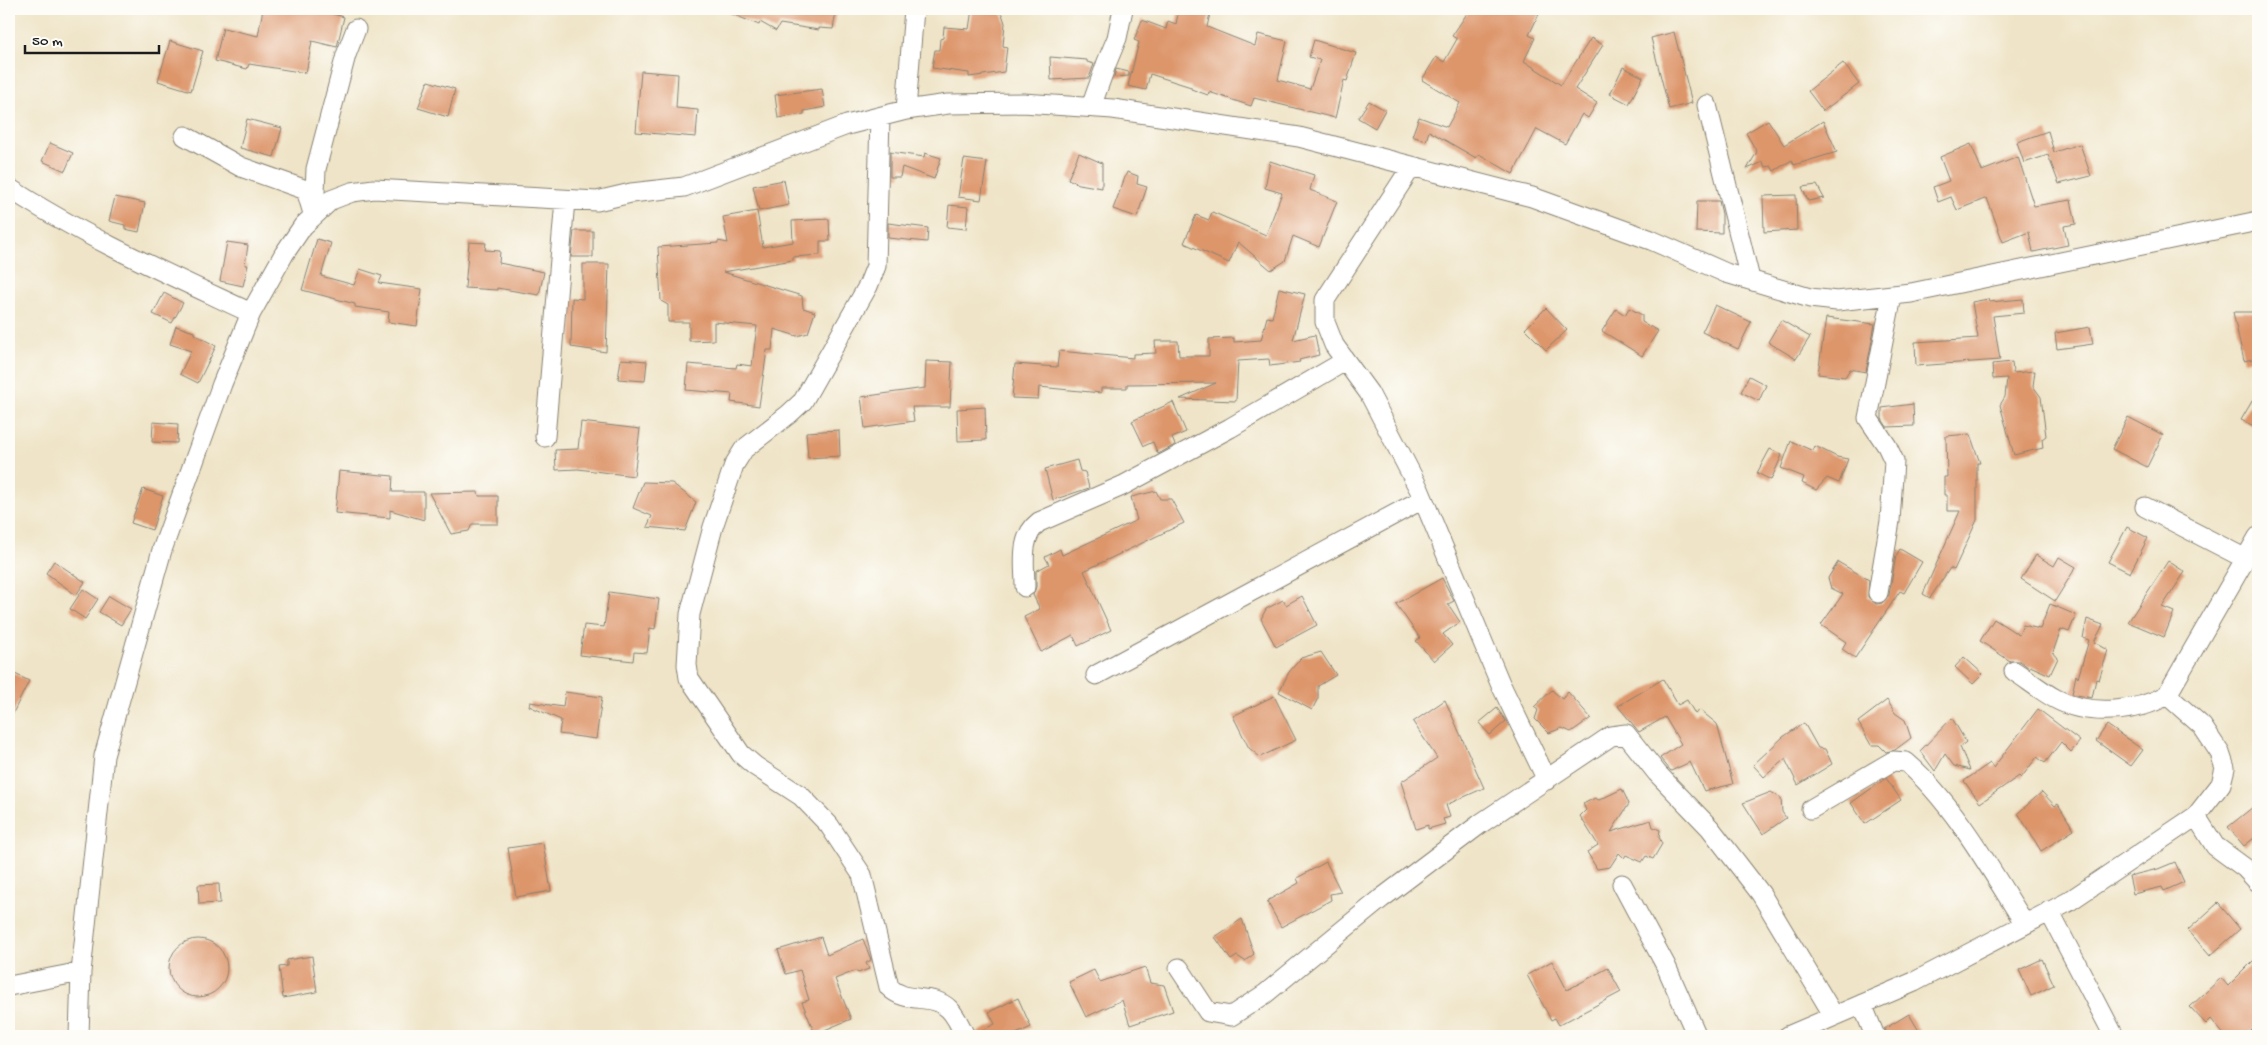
<svg xmlns="http://www.w3.org/2000/svg" width="2267" height="1045" viewBox="0 0 2267 1045" font-family="'Gochi Hand',sans-serif">
	<style>
		.building { fill: #dd956a }
		.lines { fill: none; stroke-linecap: round; stroke-linejoin: round }
		.street-casing { stroke: #868072; stroke-width: 21 }
		.street { stroke: #fff; stroke-width: 19 }
	</style>
	<rect width="100%" height="100%" fill="#fdfcf7"/>
	<filter id="ink" filterUnits="userSpaceOnUse"><feTurbulence type="fractalNoise" baseFrequency=".02" numOctaves="2"/><feDisplacementMap in="SourceGraphic" scale="10" xChannelSelector="R" yChannelSelector="G"/><feConvolveMatrix kernelMatrix="1 2 1 2 8 2 1 2 1" color-interpolation-filters="sRGB"/></filter>
	<filter id="wash" filterUnits="userSpaceOnUse"><feTurbulence type="fractalNoise" baseFrequency=".0096" numOctaves="4" result="noise"/><feDisplacementMap in="SourceGraphic" scale="20" xChannelSelector="R" yChannelSelector="G"/><feGaussianBlur stdDeviation="1.12" result="paint"/><feColorMatrix in="noise" values="0 0 0 0 0 0 0 0 0 0 0 0 0 0 0 0 0 1.4 0 .05"/><feComposite in="paint" operator="in"/></filter>
	<g filter="url(#wash)">
		<rect width="100%" height="100%" fill="#efe4c7"/>
		<g id="blocks">
			<path class="building" d="M 263,9 L 334,9 L 333,14 L 344,17 L 337,47 L 312,41 L 306,73 L 249,64 L 247,69 L 215,61 L 223,28 L 258,36 Z
				M 720,9 L 824,9 L 836,11 L 833,29 L 819,28 L 819,30 L 780,24 L 776,31 L 760,22 L 759,25 Z
				M 972,9 L 996,9 L 997,12 L 1002,14 L 1005,23 L 1003,46 L 1007,47 L 1004,72 L 969,77 L 969,73 L 932,68 L 935,50 L 939,50 L 940,39 L 943,38 L 944,27 L 969,29 Z
				M 1179,9 L 1211,9 L 1207,27 L 1255,46 L 1258,34 L 1287,41 L 1278,80 L 1310,89 L 1320,60 L 1309,57 L 1314,40 L 1356,53 L 1347,81 L 1344,80 L 1335,118 L 1254,98 L 1251,106 L 1209,92 L 1208,95 L 1191,89 L 1191,87 L 1150,74 L 1146,90 L 1128,86 L 1139,42 L 1134,40 L 1142,20 L 1166,29 L 1168,21 L 1176,24 Z
				M 1470,9 L 1528,9 L 1539,14 L 1529,35 L 1535,38 L 1524,61 L 1561,85 L 1591,38 L 1603,45 L 1575,89 L 1597,103 L 1588,118 L 1582,114 L 1565,144 L 1537,129 L 1513,174 L 1479,154 L 1476,158 L 1429,131 L 1426,141 L 1412,136 L 1419,117 L 1447,127 L 1460,103 L 1422,80 L 1436,57 L 1444,62 L 1457,39 L 1452,36 Z
				M 1674,32 L 1692,103 L 1669,109 L 1651,38 Z
				M 170,41 L 203,51 L 191,91 L 158,81 Z
				M 1050,57 L 1087,60 L 1087,62 L 1094,64 L 1089,78 L 1051,80 Z
				M 1843,63 L 1859,84 L 1823,111 L 1808,91 Z
				M 1623,67 L 1643,77 L 1629,104 L 1610,94 Z
				M 1116,69 L 1129,72 L 1129,76 L 1114,77 Z
				M 641,71 L 678,74 L 676,108 L 698,110 L 696,137 L 636,132 Z
				M 428,81 L 455,89 L 448,117 L 418,108 Z
				M 822,89 L 825,107 L 804,111 L 804,114 L 778,118 L 775,95 Z
				M 1369,101 L 1385,110 L 1375,128 L 1358,118 Z
				M 247,119 L 282,128 L 274,157 L 240,148 Z
				M 1768,120 L 1784,145 L 1823,121 L 1837,152 L 1794,165 L 1792,160 L 1774,171 L 1771,166 L 1765,167 L 1763,162 L 1747,169 L 1757,152 L 1746,133 Z
				M 2048,131 L 2054,152 L 2080,144 L 2091,176 L 2059,184 L 2048,155 L 2024,163 L 2017,142 Z
				M 50,143 L 73,153 L 65,171 L 42,161 Z
				M 1971,144 L 1982,171 L 2018,157 L 2034,206 L 2071,200 L 2076,224 L 2064,226 L 2068,245 L 2033,252 L 2029,232 L 2003,242 L 1987,198 L 1957,210 L 1951,197 L 1938,202 L 1933,187 L 1949,181 L 1940,157 Z
				M 890,152 L 924,157 L 925,153 L 941,158 L 934,179 L 902,167 L 900,177 L 890,177 Z
				M 1079,153 L 1102,163 L 1102,188 L 1079,184 L 1068,179 Z
				M 964,159 L 987,162 L 981,200 L 958,197 Z
				M 1270,161 L 1314,175 L 1310,190 L 1337,201 L 1319,247 L 1293,236 L 1285,261 L 1271,270 L 1238,242 L 1229,263 L 1184,243 L 1196,215 L 1209,220 L 1212,212 L 1266,235 L 1282,193 L 1265,188 Z
				M 1127,172 L 1138,176 L 1137,184 L 1147,187 L 1137,217 L 1113,209 Z
				M 784,180 L 789,205 L 759,211 L 753,186 Z
				M 1817,185 L 1824,198 L 1808,201 L 1802,187 Z
				M 1796,195 L 1797,230 L 1764,232 L 1763,196 Z
				M 115,197 L 145,203 L 139,232 L 125,229 L 125,225 L 109,221 Z
				M 1697,201 L 1719,201 L 1722,214 L 1722,233 L 1696,232 Z
				M 949,205 L 968,207 L 966,229 L 947,227 Z
				M 757,211 L 763,247 L 793,242 L 792,221 L 829,219 L 830,241 L 820,241 L 820,255 L 793,257 L 793,260 L 723,272 L 802,296 L 803,308 L 815,312 L 808,333 L 797,336 L 774,329 L 772,350 L 767,350 L 759,406 L 731,402 L 732,394 L 686,390 L 688,364 L 736,368 L 737,364 L 752,366 L 757,326 L 714,322 L 714,340 L 689,341 L 689,322 L 668,322 L 668,305 L 661,301 L 658,247 L 718,243 L 718,241 L 728,243 L 723,217 Z
				M 888,223 L 928,228 L 927,242 L 888,238 Z
				M 574,231 L 593,231 L 593,257 L 571,257 Z
				M 317,239 L 331,243 L 321,276 L 354,285 L 360,269 L 382,276 L 379,283 L 422,289 L 417,326 L 388,322 L 389,312 L 355,307 L 355,304 L 302,290 Z
				M 227,242 L 248,245 L 245,265 L 248,265 L 243,286 L 220,281 Z
				M 469,242 L 486,243 L 485,250 L 500,251 L 499,263 L 544,272 L 539,295 L 497,288 L 497,290 L 465,288 Z
				M 583,264 L 609,264 L 606,352 L 571,347 L 572,298 L 583,299 Z
				M 1279,288 L 1305,294 L 1293,340 L 1315,335 L 1319,355 L 1299,360 L 1300,362 L 1270,366 L 1269,359 L 1238,361 L 1236,401 L 1180,399 L 1216,383 L 1127,384 L 1127,388 L 1101,388 L 1101,393 L 1039,387 L 1038,399 L 1012,398 L 1015,364 L 1057,367 L 1059,351 L 1133,358 L 1133,354 L 1156,353 L 1155,341 L 1178,341 L 1179,356 L 1209,356 L 1209,339 L 1234,338 L 1234,342 L 1261,340 L 1267,317 L 1272,318 Z
				M 164,293 L 183,303 L 172,323 L 153,314 Z
				M 1988,299 L 1989,302 L 2023,299 L 2024,313 L 1993,316 L 2000,360 L 1916,366 L 1915,342 L 1978,338 L 1972,302 Z
				M 1715,305 L 1751,322 L 1738,349 L 1702,332 Z
				M 1546,308 L 1567,330 L 1546,350 L 1525,329 Z
				M 1629,308 L 1642,315 L 1642,322 L 1658,331 L 1642,356 L 1602,331 L 1616,309 L 1625,315 Z
				M 2233,312 L 2258,312 L 2258,358 L 2244,361 Z
				M 1826,318 L 1875,324 L 1866,372 L 1850,369 L 1845,377 L 1818,374 Z
				M 1781,320 L 1810,337 L 1796,359 L 1768,342 Z
				M 176,326 L 194,332 L 194,334 L 216,346 L 198,383 L 180,374 L 191,351 L 170,344 Z
				M 2090,327 L 2093,344 L 2057,349 L 2055,333 Z
				M 621,359 L 647,361 L 645,381 L 618,379 Z
				M 926,361 L 952,362 L 950,407 L 912,407 L 914,421 L 865,428 L 861,397 L 925,388 Z
				M 2012,362 L 2013,373 L 2035,371 L 2033,386 L 2041,397 L 2046,436 L 2042,439 L 2043,448 L 2014,455 L 2000,405 L 2005,397 L 2007,378 L 1993,379 L 1992,364 Z
				M 1749,376 L 1766,385 L 1759,401 L 1741,392 Z
				M 2258,391 L 2258,428 L 2241,420 Z
				M 1173,402 L 1186,432 L 1172,438 L 1175,445 L 1158,454 L 1153,442 L 1144,446 L 1132,421 Z
				M 1913,404 L 1914,426 L 1887,427 L 1882,419 L 1882,408 Z
				M 985,407 L 986,440 L 958,441 L 957,409 Z
				M 2128,417 L 2163,435 L 2147,467 L 2112,449 Z
				M 153,422 L 178,424 L 177,443 L 152,442 Z
				M 581,422 L 640,429 L 634,476 L 578,469 L 556,470 L 555,450 L 578,449 Z
				M 839,430 L 840,456 L 808,458 L 806,432 Z
				M 1970,434 L 1980,463 L 1977,463 L 1977,520 L 1954,570 L 1950,568 L 1930,598 L 1923,594 L 1960,511 L 1947,511 L 1947,495 L 1944,495 L 1944,477 L 1947,477 L 1946,436 Z
				M 1791,441 L 1813,451 L 1815,446 L 1837,457 L 1848,459 L 1839,483 L 1827,478 L 1816,490 L 1802,483 L 1804,477 L 1781,468 Z
				M 1770,449 L 1782,455 L 1771,480 L 1757,473 Z
				M 1077,460 L 1080,471 L 1085,472 L 1089,488 L 1053,500 L 1045,469 Z
				M 339,471 L 393,476 L 392,492 L 424,492 L 424,520 L 390,510 L 390,518 L 335,513 Z
				M 643,482 L 672,483 L 696,502 L 685,531 L 647,527 L 652,516 L 633,508 Z
				M 143,489 L 163,496 L 152,530 L 131,523 Z
				M 1156,491 L 1160,499 L 1171,499 L 1184,523 L 1084,571 L 1111,630 L 1078,646 L 1073,635 L 1041,652 L 1024,617 L 1040,609 L 1033,595 L 1036,587 L 1036,571 L 1049,564 L 1045,557 L 1060,549 L 1062,555 L 1137,520 L 1131,497 Z
				M 478,492 L 479,496 L 498,496 L 498,524 L 472,524 L 469,531 L 451,534 L 429,493 Z
				M 2127,527 L 2148,538 L 2130,573 L 2108,562 Z
				M 1900,549 L 1922,562 L 1904,593 L 1900,591 L 1855,658 L 1842,649 L 1846,642 L 1821,625 L 1843,594 L 1831,588 L 1828,578 L 1838,562 L 1869,580 L 1868,597 L 1876,604 L 1882,603 L 1889,595 L 1896,556 Z
				M 2036,555 L 2054,566 L 2059,557 L 2076,567 L 2055,601 L 2021,579 Z
				M 54,561 L 85,582 L 76,595 L 46,573 Z
				M 2168,561 L 2185,572 L 2162,607 L 2174,612 L 2164,637 L 2128,622 Z
				M 1442,578 L 1454,601 L 1448,604 L 1460,622 L 1443,634 L 1452,645 L 1434,661 L 1416,641 L 1420,638 L 1396,604 Z
				M 83,589 L 98,599 L 85,619 L 70,609 Z
				M 609,592 L 659,599 L 655,629 L 650,628 L 647,653 L 634,652 L 633,661 L 580,655 L 584,625 L 604,627 Z
				M 109,596 L 131,609 L 121,625 L 99,612 Z
				M 1302,596 L 1317,625 L 1276,647 L 1261,619 L 1266,609 L 1283,600 L 1286,605 Z
				M 2050,604 L 2076,615 L 2069,632 L 2061,629 L 2053,652 L 2058,658 L 2050,675 L 2030,666 L 2029,668 L 2020,661 L 2010,661 L 1980,641 L 1994,619 L 2019,635 L 2023,625 L 2040,629 Z
				M 2087,619 L 2103,625 L 2094,642 L 2108,650 L 2099,680 L 2096,679 L 2092,698 L 2072,694 L 2076,675 L 2078,678 L 2089,640 L 2083,638 Z
				M 1321,652 L 1336,675 L 1318,686 L 1318,698 L 1312,710 L 1279,692 L 1289,672 L 1301,658 Z
				M 1964,657 L 1983,674 L 1973,684 L 1955,667 Z
				M 9,671 L 29,681 L 9,721 Z
				M 1663,679 L 1678,705 L 1687,700 L 1695,714 L 1700,710 L 1717,724 L 1733,784 L 1704,791 L 1690,762 L 1671,771 L 1660,758 L 1681,744 L 1665,717 L 1639,732 L 1618,706 Z
				M 1552,690 L 1562,699 L 1568,692 L 1591,718 L 1571,732 L 1562,728 L 1549,733 L 1535,719 L 1538,710 L 1534,707 Z
				M 565,692 L 602,697 L 596,739 L 559,734 L 561,720 L 529,706 L 530,702 L 563,707 Z
				M 1274,696 L 1296,740 L 1260,757 L 1249,748 L 1233,716 Z
				M 1445,700 L 1484,788 L 1446,805 L 1450,817 L 1443,819 L 1445,824 L 1428,829 L 1428,825 L 1416,829 L 1401,782 L 1437,758 L 1413,722 Z
				M 1887,700 L 1895,713 L 1905,720 L 1911,738 L 1895,750 L 1886,752 L 1879,745 L 1871,745 L 1858,722 Z
				M 1497,708 L 1506,721 L 1490,735 L 1479,723 Z
				M 2038,709 L 2080,741 L 2071,752 L 2061,742 L 2045,763 L 2037,757 L 2021,778 L 2019,776 L 1980,803 L 1964,781 L 1990,763 L 1993,768 Z
				M 1952,718 L 1966,742 L 1960,747 L 1970,770 L 1954,766 L 1945,754 L 1935,771 L 1920,751 Z
				M 1804,723 L 1818,748 L 1825,749 L 1832,764 L 1798,785 L 1785,759 L 1764,777 L 1753,765 L 1783,737 Z
				M 2107,725 L 2143,750 L 2131,766 L 2096,741 Z
				M 1886,778 L 1901,800 L 1865,824 L 1851,803 Z
				M 1622,789 L 1629,804 L 1611,832 L 1651,820 L 1653,827 L 1660,830 L 1659,837 L 1662,844 L 1653,859 L 1646,856 L 1642,862 L 1626,855 L 1624,858 L 1619,853 L 1610,867 L 1597,869 L 1587,852 L 1598,845 L 1580,816 L 1586,810 L 1583,804 L 1595,798 L 1599,800 Z
				M 1771,792 L 1781,798 L 1782,812 L 1786,818 L 1763,834 L 1743,803 Z
				M 2042,792 L 2055,806 L 2058,804 L 2074,830 L 2041,851 L 2018,813 Z
				M 2258,803 L 2258,835 L 2244,846 L 2228,827 Z
				M 543,843 L 551,891 L 516,897 L 508,848 Z
				M 1326,862 L 1341,892 L 1330,894 L 1331,900 L 1281,927 L 1267,901 L 1299,883 L 1297,878 Z
				M 2175,862 L 2184,882 L 2164,891 L 2162,887 L 2133,894 L 2129,876 L 2158,869 Z
				M 219,884 L 220,903 L 199,904 L 198,885 Z
				M 2218,903 L 2240,929 L 2210,956 L 2188,930 Z
				M 1242,919 L 1254,954 L 1245,961 L 1237,956 L 1231,960 L 1215,937 Z
				M 821,937 L 827,955 L 863,939 L 871,960 L 866,963 L 869,969 L 858,973 L 855,971 L 835,979 L 851,1019 L 815,1034 L 802,1002 L 809,1000 L 800,970 L 786,974 L 778,950 Z
				M169 968a29 29 0 1 1 58 0a29 29 0 1 1-58 0Z
				M 312,956 L 317,992 L 283,998 L 279,967 L 287,966 L 287,960 Z
				M 2258,956 L 2258,1025 L 2245,1036 L 2225,1036 L 2211,1019 L 2206,1024 L 2190,1007 L 2221,978 L 2228,986 Z
				M 2042,959 L 2054,985 L 2031,996 L 2019,970 Z
				M 1552,961 L 1567,990 L 1608,968 L 1621,992 L 1559,1025 L 1555,1018 L 1551,1020 L 1527,975 Z
				M 1145,967 L 1150,983 L 1164,985 L 1173,1011 L 1130,1025 L 1122,1000 L 1086,1017 L 1069,982 L 1094,970 L 1100,982 Z
				M 1018,998 L 1031,1027 L 1012,1036 L 976,1036 L 976,1033 L 995,1024 L 989,1012 Z
				M 1909,1014 L 1922,1036 L 1886,1036 L 1884,1029 Z"/>
		</g>
	</g>
	<g filter="url(#ink)">
		<use href="#blocks" fill-opacity="0" stroke="#868072" stroke-width="1"/>
		<g class="lines">
			<g class="street-casing">
				<path id="street" d="M 1707,105 L 1750,279
					M 1091,107 L 1107,62 L 1117,38 L 1123,9
					M 906,110 L 914,9
					M 880,117 L 876,266 L 868,286 L 803,401 L 789,414 L 744,449 L 734,465 L 713,527 L 690,614 L 687,665 L 689,678 L 741,754 L 755,766 L 801,796 L 829,825 L 862,875 L 889,987 C 906,1005 932,992 949,1009 C 956,1016 961,1027 965,1036
					M 185,136 L 241,167 L 306,190 L 312,210
					M 1412,166 L 1325,300 L 1325,322 L 1334,345 L 1369,393 L 1419,489 L 1500,683 L 1547,780
					M 9,188 C 84,237 170,275 251,313
					M 314,216 L 316,169 L 346,55 L 356,29
					M 545,437 L 565,200
					M 2145,507 L 2246,559
					M 1025,587 C 1025,565 1019,537 1039,522 L 1122,486 L 1230,428 L 1345,361
					M 1878,593 L 1890,521 L 1894,461 L 1887,446 L 1868,418 L 1892,296
					M 2014,671 C 2028,680 2041,691 2056,699 C 2087,716 2137,713 2167,695 L 2258,537
					M 1096,675 L 1423,499
					M 1811,809 L 1893,761 L 1906,762 C 1953,802 1992,872 2025,924
					M 2196,816 L 2215,846 L 2245,868 L 2258,882
					M 1622,884 L 1666,966 L 1697,1036
					M 2049,911 L 2114,1036
					M 1179,968 L 1208,1012 L 1231,1016 L 1265,994 L 1382,898 L 1480,824 L 1611,736 L 1626,734 L 1657,773 L 1710,828 L 1761,894 L 1834,1016
					M 9,986 L 81,972
					M 1862,1004 L 1875,1036
					M 79,1036 L 81,972 L 104,756 L 162,550 L 222,384 L 251,313 L 284,254 L 303,226 L 331,200 L 352,192 L 374,189 L 597,201 L 631,193 L 684,187 L 847,125 L 906,110 L 948,104 L 1023,103 L 1113,109 L 1299,137 L 1532,197 L 1651,240 L 1726,273 L 1810,298 L 1837,301 L 1911,293 L 2258,221
					M 1788,1036 L 1914,982 L 2068,902 L 2196,816 L 2221,784 L 2225,768 L 2220,753 L 2202,726 L 2167,695"/>
			</g>
			<use href="#street" class="street"/>
		</g>
	</g>
	<rect width="2267" height="1045" fill="none" stroke="#fdfcf7" stroke-width="30"/>
	<path d="M25 45v8h134v-8" fill="none" stroke="#1c1c1c" stroke-width="2.5"/>
	<text x="32" y="45" font-size="15" fill="#1c1c1c" stroke="#fdfcf7" stroke-width="4" paint-order="stroke">50 m</text>
</svg>
